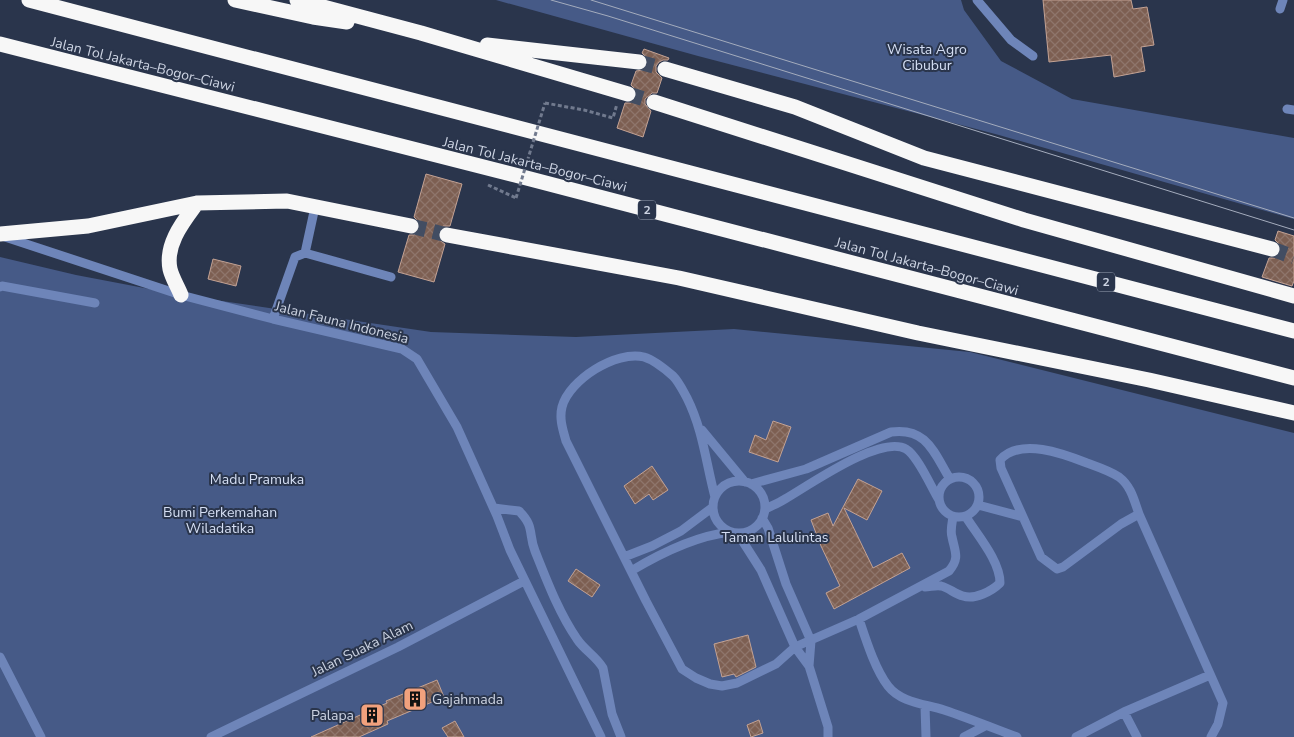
<svg xmlns="http://www.w3.org/2000/svg" width="1294" height="737" viewBox="0 0 1294 737" font-family="'Nunito Sans',sans-serif">
	<style>
		.green { fill: #465a87 }
		.building { fill: url(#building-cross-hatch); stroke: #c3a294 }
		.lines { fill: none; stroke-linecap: round; stroke-linejoin: round }
		.highway-tunnel { stroke: #424d62; stroke-width: 15; stroke-dasharray: 15 8; stroke-linecap: butt }
		.path { stroke: #717a8e; stroke-width: 3; stroke-dasharray: 4 2.5; stroke-linecap: butt }
		.minor { stroke: #6e85b9; stroke-width: 9 }
		.highway { stroke: #f7f7f7; stroke-width: 15 }
		.tram { stroke: #a4acbd; stroke-width: 1 }
		.path-bridge { stroke: #717a8e; stroke-width: 3; stroke-dasharray: 4 2.5; stroke-linecap: butt }
		.labels { text-anchor: middle; stroke-width: 4; stroke-linejoin: round; paint-order: stroke }
		.shield { fill: #2a354c; stroke: #9ba4b5; stroke-width: 1 }
		.shield-label { font-size: 12px; font-weight: bold; fill: #ccd3e2 }
		.park-label { font-size: 14px; fill: #d5dff4; stroke: #2a354c }
		.street-label { font-size: 14px; fill: #ccd3e2; stroke: #2a354c }
		.poi-label { font-size: 14px; fill: #ccd3e2; stroke: #2a354c; text-anchor: start }
	</style>
	<defs>
		<pattern id="building-cross-hatch" width="8" height="8" patternUnits="userSpaceOnUse" patternTransform="scale(1.25)"><rect width="8" height="8" fill="#7d5f52"/><path d="M0 0l8 8M0 8l8-8" fill="none" stroke="#8e756b"/></pattern>
	</defs>
	<rect width="100%" height="100%" fill="#2a354c"/>
	<path class="green" d="M 496,0 L 961,0 L 964,10 L 1001,61 L 1072,99 L 1294,138 L 1294,219 L 999,135 L 698,56 Z
		M 0,257 L 76,275 L 181,295 L 431,332 L 576,337 L 734,329 L 970,352 L 1294,433 L 1294,737 L 0,737 Z"/>
	<path class="building" d="M 1043,0 L 1131,0 L 1133,9 L 1147,7 L 1154,45 L 1141,47 L 1145,71 L 1114,77 L 1111,55 L 1049,62 Z
		M 644,49 L 669,58 L 668,60 L 663,60 L 659,62 L 656,66 L 656,72 L 662,78 L 657,93 L 652,93 L 645,99 L 645,104 L 651,111 L 643,137 L 617,128 L 625,103 L 631,103 L 637,97 L 637,91 L 631,85 L 636,71 L 643,70 L 648,64 L 647,58 L 642,53 Z
		M 426,174 L 462,184 L 450,226 L 443,226 L 438,233 L 438,239 L 445,244 L 434,282 L 398,272 L 409,235 L 414,235 L 420,228 L 420,223 L 414,217 Z
		M 1278,231 L 1294,236 L 1294,281 L 1292,286 L 1262,277 L 1269,258 L 1275,258 L 1281,252 L 1281,246 L 1275,240 Z
		M 213,259 L 241,266 L 236,286 L 208,279 Z
		M 773,421 L 791,427 L 778,462 L 749,452 L 755,435 L 766,440 Z
		M 652,466 L 668,490 L 653,500 L 649,494 L 635,504 L 624,486 Z
		M 858,479 L 882,491 L 867,520 L 844,508 L 873,568 L 902,553 L 910,568 L 834,609 L 826,593 L 840,586 L 821,546 L 811,520 L 828,513 L 833,526 Z
		M 576,569 L 600,585 L 592,597 L 568,581 Z
		M 748,635 L 756,667 L 736,677 L 734,674 L 722,677 L 714,644 Z
		M 437,680 L 444,697 L 387,721 L 388,724 L 359,737 L 311,737 L 387,703 L 386,701 Z
		M 759,720 L 763,733 L 751,737 L 747,725 Z
		M 455,721 L 464,737 L 448,737 L 442,728 Z"/>
	<g class="lines">
		<path class="highway-tunnel" d="M 639,62 L 665,69
			M 628,94 L 654,102
			M 411,226 L 447,235
			M 1272,249 L 1294,257"/>
		<path class="path" d="M 545,103 L 584,110 L 613,118 L 617,104
			M 488,185 L 516,198"/>
		<path class="minor" d="M 977,0 L 1011,40 L 1033,56
			M 1280,9 L 1283,0
			M 1287,109 L 1294,110
			M 5,237 L 181,295 L 273,319 L 402,349 L 417,359 L 457,427 L 497,516 L 510,550 L 601,737
			M 305,253 L 315,207
			M 0,287 L 2,286 L 95,303
			M 273,319 L 295,257 L 305,253 L 391,277
			M 702,430 L 745,482
			M939 497a20 20 0 1 1 40 0a20 20 0 1 1-40 0Z
			M713 507a26 26 0 1 1 52 0a26 26 0 1 1-52 0Z
			M 751,484 L 806,469 L 891,432 C 927,427 934,453 950,479
			M 715,497 C 706,463 703,430 687,398 C 683,391 679,382 673,376 C 665,369 654,360 644,357 C 616,350 569,380 562,407 C 559,419 563,430 566,441 L 646,601 L 682,669 L 696,678 L 710,684 L 722,686 L 737,683 L 776,664 L 795,647 L 859,619 L 949,571 C 960,558 955,552 952,537 C 950,531 952,524 953,517
			M 978,505 L 1023,517
			M 494,508 L 519,511 C 535,527 528,533 535,551 C 547,581 559,613 577,639 C 584,650 596,656 603,668 L 612,714 L 621,737
			M 765,509 C 771,506 779,503 785,499 C 808,486 881,434 906,449 C 918,456 931,487 939,500
			M 1139,514 L 1121,524 L 1063,567 L 1057,569 L 1041,557 L 1001,468 L 1000,460 C 1020,437 1064,454 1087,463 C 1098,467 1110,471 1119,477 C 1131,486 1134,500 1139,514 L 1223,703 L 1218,724 L 1211,737
			M 762,518 L 768,528 L 786,584 L 811,641 L 809,666 L 828,727 L 828,737
			M 738,534 L 761,570 L 795,647 L 809,666
			M 624,557 L 652,546 L 681,531 L 713,507
			M 631,571 C 661,553 695,536 730,532
			M 925,587 C 930,587 936,585 941,586 C 949,588 955,594 963,596 C 975,600 992,591 1000,583 C 1000,561 978,536 966,517
			M 859,619 C 866,640 875,669 888,686 C 901,703 926,704 944,710 C 968,718 993,728 1017,737
			M 0,657 L 41,737
			M 925,706 L 926,737
			M 1124,712 L 1137,737
			M 211,737 L 398,647 L 524,581
			M 964,737 L 985,726
			M 1076,737 L 1124,712 L 1210,675"/>
		<path class="highway" d="M 29,0 L 1294,331
			M 235,0 L 313,17 L 347,22
			M 297,0 L 421,33 L 628,94
			M 0,44 L 515,175 L 1294,378
			M 487,45 L 639,62
			M 665,69 L 795,107 L 924,158 L 1272,249
			M 654,102 L 1024,220 L 1294,296
			M 0,234 L 88,226 L 197,203 L 287,201 L 411,226
			M 447,235 L 679,278 L 918,333 L 1149,380 L 1294,413
			M 181,295 C 178,287 172,278 170,269 C 165,244 183,222 197,203"/>
		<path class="tram" d="M 551,0 L 608,16 L 1294,230
			M 591,0 L 1294,218"/>
		<path class="path-bridge" d="M 516,198 L 545,103"/>
	</g>
	<defs>
		<g id="building-square" transform="scale(1.25)"><rect x="-9" y="-9" width="18" height="18" rx="4" fill="#f1a17d" stroke="#2a354c"/><path d="M-4-6H4V6H1V3H-1V6H-4ZM-2.5-4.3h1.7v1.8h-1.7ZM.8-4.3h1.7v1.8H.8ZM-2.5-1h1.7V.8h-1.7ZM.8-1h1.7V.8H.8Z" fill="#111"/></g>
	</defs>
	<g fill-rule="evenodd">
		<use href="#building-square" x="415" y="699"/>
		<use href="#building-square" x="372" y="715"/>
	</g>
	<g class="labels">
		<g class="shield">
			<rect x="638" y="200.5" width="18" height="19" rx="4"/>
			<rect x="1097" y="272.5" width="18" height="19" rx="4"/>
		</g>
		<g class="shield-label">
			<text x="647" y="214">2</text>
			<text x="1106" y="286">2</text>
		</g>
		<g class="park-label">
			<text x="927" y="54">Wisata Agro<tspan x="927" dy="16">Cibubur</tspan></text>
			<text x="257" y="484">Madu Pramuka</text>
			<text x="220" y="517">Bumi Perkemahan<tspan x="220" dy="16">Wiladatika</tspan></text>
			<text x="775" y="542">Taman Lalulintas</text>
		</g>
		<g class="street-label">
			<text transform="translate(143 64) rotate(14)" y="5">Jalan Tol Jakarta–Bogor–Ciawi</text>
			<text transform="translate(535 164) rotate(14)" y="5">Jalan Tol Jakarta–Bogor–Ciawi</text>
			<text transform="translate(927 266) rotate(15)" y="5">Jalan Tol Jakarta–Bogor–Ciawi</text>
			<text transform="translate(342 322) rotate(14)" y="5">Jalan Fauna Indonesia</text>
			<text transform="translate(362 648) rotate(-26)" y="5">Jalan Suaka Alam</text>
		</g>
		<g class="poi-label">
			<text x="432" y="704">Gajahmada</text>
			<text x="354" y="720" text-anchor="end">Palapa</text>
		</g>
	</g>
</svg>
